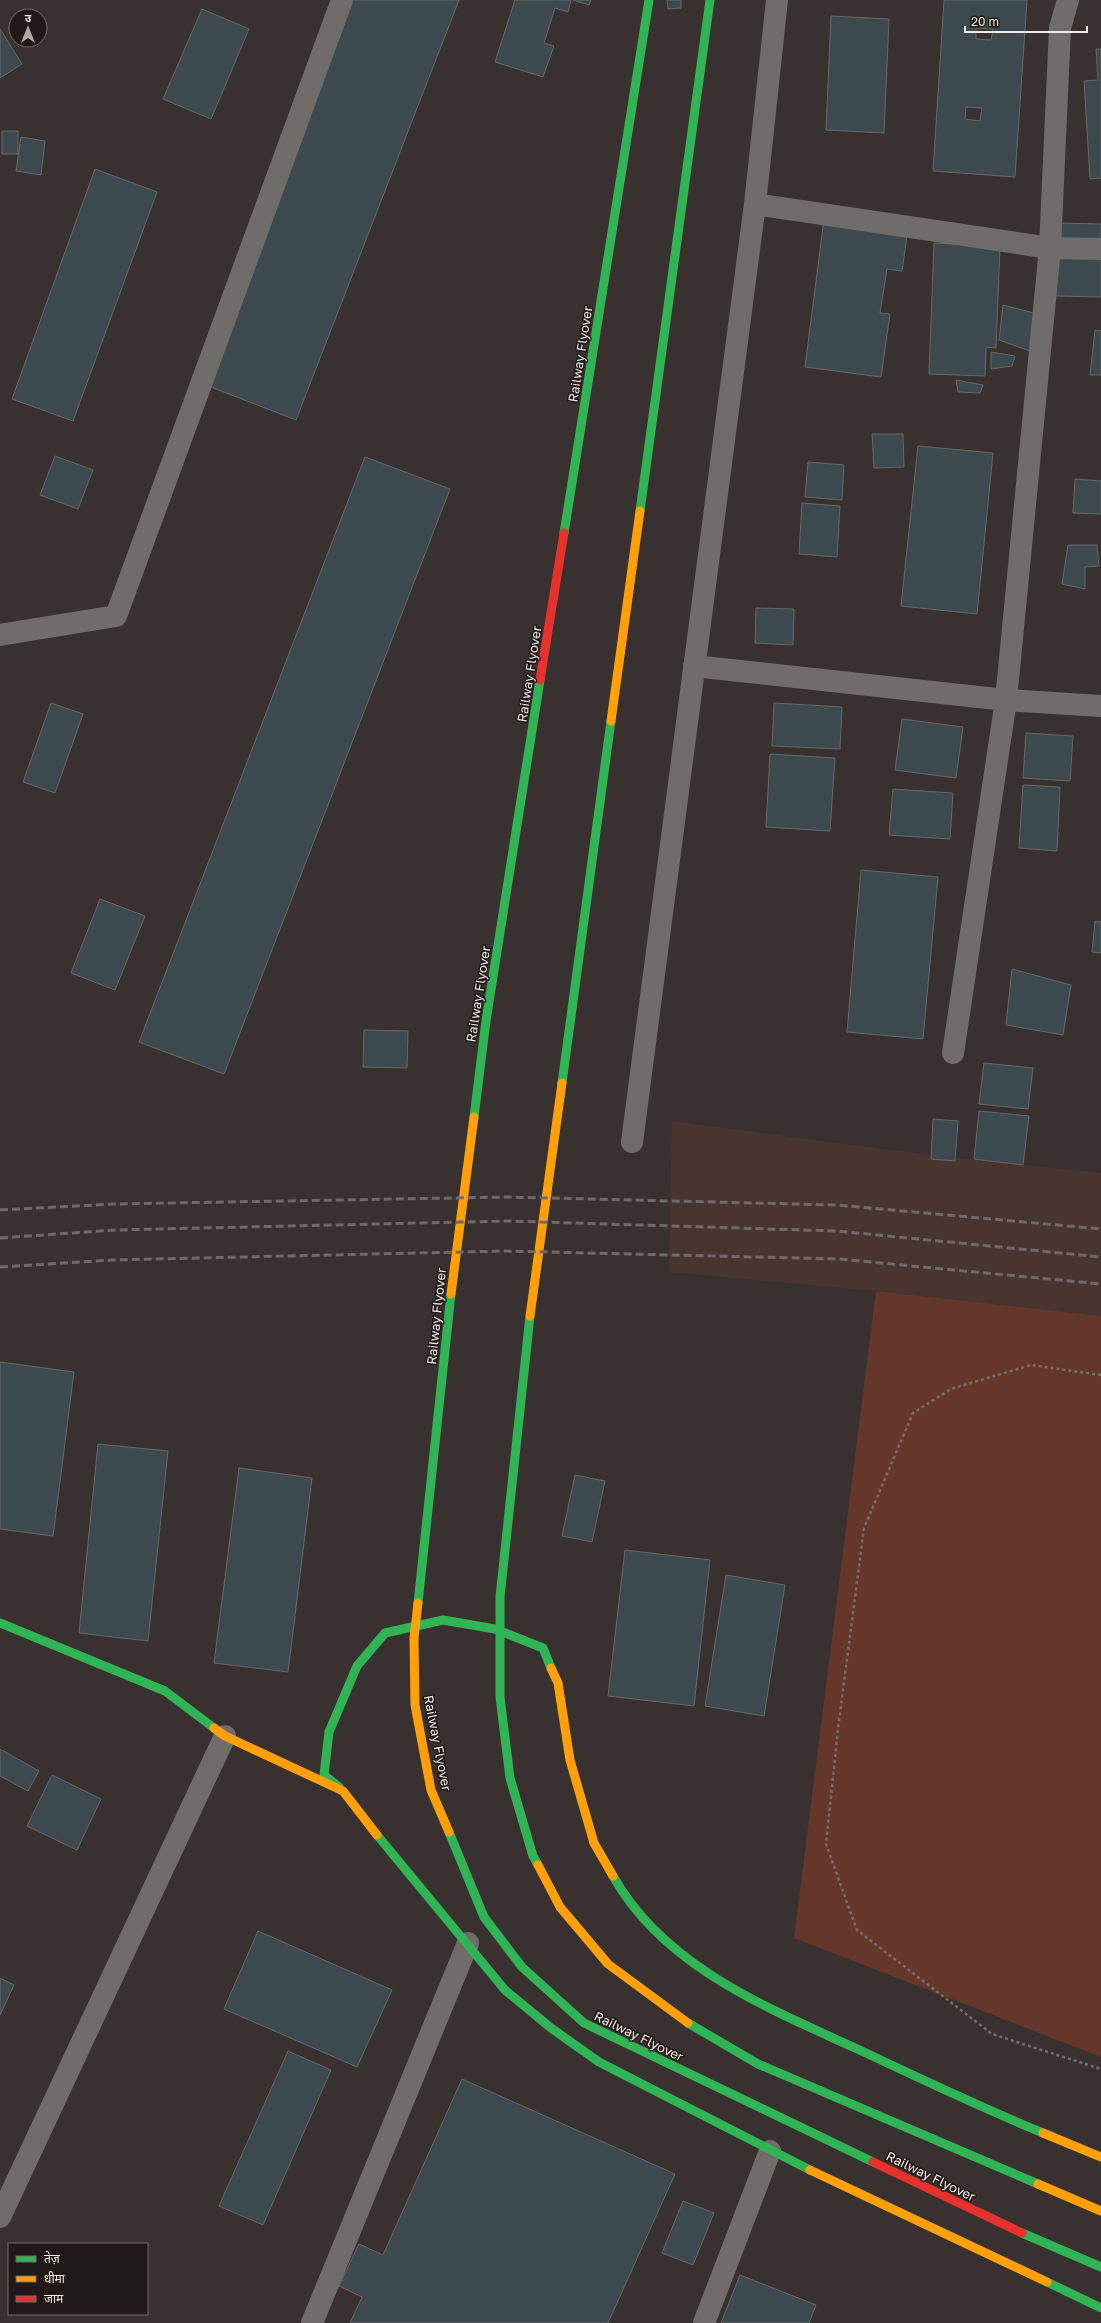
<svg xmlns="http://www.w3.org/2000/svg" width="1101" height="2323" viewBox="0 0 1101 2323" font-family="'Golos Text','Noto Sans Devanagari',sans-serif">
	<style>
		.built { fill: #483530 }
		.green { fill: #65362a }
		.building { fill: #3c4a50; stroke: #686869; fill-rule: evenodd }
		.lines { fill: none; stroke-linecap: round; stroke-linejoin: round }
		.path { stroke: #74706f; stroke-width: 2.5; stroke-dasharray: 3 3; stroke-linecap: butt }
		.street { stroke: #706c6a; stroke-width: 22 }
		.fast { stroke: #30b455; stroke-width: 9 }
		.slow { stroke: #ff9f0a; stroke-width: 9 }
		.jam { stroke: #e5322d; stroke-width: 9 }
		.rail { stroke: #6f6a69; stroke-width: 3; stroke-dasharray: 8 4; stroke-linecap: butt }
		.labels { text-anchor: middle; stroke-width: 3; stroke-linejoin: round; paint-order: stroke }
		.street-label { font-size: 13px; fill: #f3eae7; stroke: #1f1917 }
	</style>
	<rect width="100%" height="100%" fill="#39312f"/>
	<path class="built" d="M 672,1121 L 929,1155 L 1101,1173 L 1101,1316 L 876,1291 L 669,1272 Z"/>
	<path class="green" d="M 876,1291 L 1101,1316 L 1101,2057 L 794,1938 Z"/>
	<path class="building" d="M 352,0 L 459,0 L 296,420 L 203,384 Z
		M 515,0 L 571,0 L 568,12 L 555,8 L 544,43 L 554,46 L 543,77 L 495,62 Z
		M 573,0 L 591,0 L 589,5 Z
		M 667,0 L 681,0 L 681,8 L 668,9 Z
		M 944,0 L 1027,0 L 1015,177 L 933,171 ZM 976,28 L 993,29 L 991,40 L 976,39 ZM 966,107 L 982,108 L 980,121 L 965,119 Z
		M 202,9 L 249,29 L 211,119 L 163,99 Z
		M 831,16 L 889,19 L 884,133 L 826,130 Z
		M 0,29 L 22,64 L 0,78 Z
		M 1096,49 L 1101,49 L 1101,178 L 1090,179 L 1084,81 L 1098,80 Z
		M 2,131 L 18,131 L 18,154 L 2,154 Z
		M 21,137 L 45,141 L 41,175 L 16,171 Z
		M 95,169 L 157,192 L 73,421 L 12,399 Z
		M 824,219 L 908,229 L 902,271 L 887,269 L 880,313 L 890,314 L 881,377 L 805,367 Z
		M 1057,223 L 1101,224 L 1101,297 L 1056,296 Z
		M 934,243 L 1000,246 L 996,348 L 986,347 L 985,376 L 929,374 Z
		M 1003,305 L 1034,313 L 1030,351 L 999,340 Z
		M 1095,330 L 1101,331 L 1101,375 L 1090,375 Z
		M 991,352 L 1015,356 L 1012,366 L 991,369 Z
		M 956,380 L 983,385 L 980,393 L 958,392 Z
		M 872,434 L 903,434 L 904,467 L 874,468 Z
		M 918,446 L 993,453 L 977,614 L 901,606 Z
		M 55,456 L 93,470 L 78,509 L 40,495 Z
		M 365,457 L 450,489 L 224,1074 L 139,1042 Z
		M 808,462 L 844,465 L 842,500 L 805,497 Z
		M 1075,479 L 1101,481 L 1101,514 L 1073,513 Z
		M 802,503 L 840,506 L 837,557 L 799,554 Z
		M 1068,545 L 1097,545 L 1099,566 L 1085,567 L 1085,589 L 1062,584 Z
		M 756,608 L 794,609 L 793,645 L 755,643 Z
		M 51,703 L 83,714 L 55,793 L 23,782 Z
		M 774,703 L 842,707 L 840,749 L 772,746 Z
		M 902,719 L 963,727 L 956,778 L 895,770 Z
		M 1026,733 L 1073,736 L 1070,781 L 1023,778 Z
		M 770,754 L 835,758 L 830,831 L 766,827 Z
		M 1023,785 L 1060,787 L 1057,851 L 1019,848 Z
		M 893,789 L 953,793 L 950,839 L 889,835 Z
		M 861,870 L 938,877 L 923,1039 L 847,1032 Z
		M 100,899 L 145,916 L 115,990 L 71,973 Z
		M 1095,921 L 1101,922 L 1101,953 L 1092,952 Z
		M 1012,969 L 1071,985 L 1063,1035 L 1006,1025 Z
		M 364,1030 L 408,1031 L 407,1068 L 363,1067 Z
		M 984,1063 L 1033,1068 L 1028,1109 L 979,1104 Z
		M 979,1111 L 1029,1116 L 1023,1165 L 974,1159 Z
		M 933,1119 L 958,1121 L 955,1161 L 931,1159 Z
		M 0,1362 L 74,1372 L 53,1536 L 0,1529 Z
		M 98,1444 L 168,1451 L 148,1641 L 79,1633 Z
		M 239,1468 L 312,1478 L 288,1672 L 214,1663 Z
		M 575,1475 L 605,1481 L 592,1542 L 562,1536 Z
		M 625,1550 L 710,1560 L 694,1706 L 608,1696 Z
		M 726,1575 L 785,1585 L 764,1716 L 705,1706 Z
		M 0,1749 L 39,1771 L 28,1791 L 0,1776 Z
		M 52,1775 L 101,1799 L 77,1850 L 27,1826 Z
		M 258,1931 L 392,1990 L 357,2067 L 224,2009 Z
		M 0,1978 L 14,1985 L 0,2015 Z
		M 288,2051 L 331,2070 L 263,2225 L 219,2206 Z
		M 462,2079 L 675,2174 L 608,2323 L 350,2323 L 362,2297 L 339,2286 L 359,2244 L 383,2255 Z
		M 683,2201 L 714,2213 L 693,2265 L 662,2253 Z
		M 740,2275 L 816,2305 L 809,2323 L 721,2323 Z"/>
	<g class="lines">
		<path class="path" d="M 1101,1375 L 1031,1365 L 951,1389 L 913,1413 L 864,1528 L 838,1729 L 826,1844 L 857,1930 L 992,2034 L 1101,2069"/>
		<path class="street" d="M 755,204 L 1050,248 L 1101,249
			M 0,635 L 116,616 L 342,0
			M 694,666 L 1006,700 L 1101,706
			M 953,1053 L 1006,700 L 1050,248 L 1060,28 L 1068,0
			M 632,1142 L 755,204 L 777,0
			M 0,2217 L 225,1736
			M 312,2323 L 468,1943
			M 704,2323 L 770,2151"/>
		<path class="fast" d="M 640,511 L 710,0
			M 564,533 L 649,0
			M 562,1083 L 611,721
			M 474,1117 L 486,1021 L 540,680
			M 530,1316 L 500,1597 L 500,1697 L 510,1778 L 533,1856 L 538,1865
			M 418,1603 L 451,1294
			M 0,1623 L 165,1691 L 214,1728
			M 339,1787 L 324,1775 L 329,1732 L 357,1666 L 385,1633 L 443,1620 L 495,1629 L 543,1648 L 551,1668
			M 449,1832 L 484,1917 L 522,1967 L 584,2023 L 873,2162
			M 377,1835 L 505,1990 L 551,2028 L 599,2062 L 810,2170
			M 613,1876 C 665,1969 773,2010 866,2053 C 925,2081 983,2108 1043,2133
			M 688,2023 L 758,2064 L 1038,2184
			M 1022,2233 L 1101,2267
			M 1047,2282 L 1101,2308"/>
		<path class="slow" d="M 611,721 L 640,511
			M 451,1294 L 474,1117
			M 530,1316 L 562,1083
			M 418,1603 L 414,1638 L 415,1705 L 431,1790 L 449,1832
			M 551,1668 L 558,1683 L 570,1760 L 594,1843 L 613,1876
			M 214,1728 L 225,1736 L 343,1791 L 377,1835
			M 538,1865 L 560,1907 L 608,1964 L 688,2023
			M 1043,2133 L 1101,2157
			M 810,2170 L 1047,2282
			M 1038,2184 L 1101,2211"/>
		<path class="jam" d="M 540,680 L 564,533
			M 873,2162 L 1022,2233"/>
		<path class="rail" d="M 0,1210 L 114,1204 L 508,1197 L 837,1205 L 1101,1229
			M 0,1238 L 115,1230 L 508,1221 L 837,1231 L 1101,1257
			M 0,1267 L 112,1260 L 505,1251 L 839,1259 L 1101,1284"/>
	</g>
	<g class="labels">
		<g class="street-label">
			<text transform="translate(580 354) rotate(-81)" y="5">Railway Flyover</text>
			<text transform="translate(529 674) rotate(-81)" y="5">Railway Flyover</text>
			<text transform="translate(478 994) rotate(-81)" y="5">Railway Flyover</text>
			<text transform="translate(436 1316) rotate(-84)" y="5">Railway Flyover</text>
			<text transform="translate(438 1743) rotate(79)" y="5">Railway Flyover</text>
			<text transform="translate(639 2036) rotate(26)" y="5">Railway Flyover</text>
			<text transform="translate(931 2176) rotate(26)" y="5">Railway Flyover</text>
		</g>
	</g>
	<rect x="8" y="2243" width="140" height="72" fill="#1f1917" stroke="#746d6a"/>
	<rect x="16" y="2256" width="20" height="6" fill="#30b455" stroke="#746d6a"/>
	<text x="44" y="2263" font-size="12" fill="#f3eae7">तेज़</text>
	<rect x="16" y="2276" width="20" height="6" fill="#ff9f0a" stroke="#746d6a"/>
	<text x="44" y="2283" font-size="12" fill="#f3eae7">धीमा</text>
	<rect x="16" y="2296" width="20" height="6" fill="#e5322d" stroke="#746d6a"/>
	<text x="44" y="2303" font-size="12" fill="#f3eae7">जाम</text>
	<g transform="translate(28 28)"><circle r="19" fill="#1f1917" stroke="#746d6a"/>
	<path d="M0-3L7 15L0 10L-7 15Z" fill="#b2a9a7"/>
	<text y="-6" font-size="11" font-weight="bold" text-anchor="middle" fill="#f3eae7">उ</text>
	</g>
	<path d="M965 26v6h122v-6" fill="none" stroke="#f3eae7" stroke-width="2"/>
	<text x="971" y="26" font-size="12" fill="#f3eae7" stroke="#1f1917" stroke-width="3" paint-order="stroke">20 m</text>
</svg>
